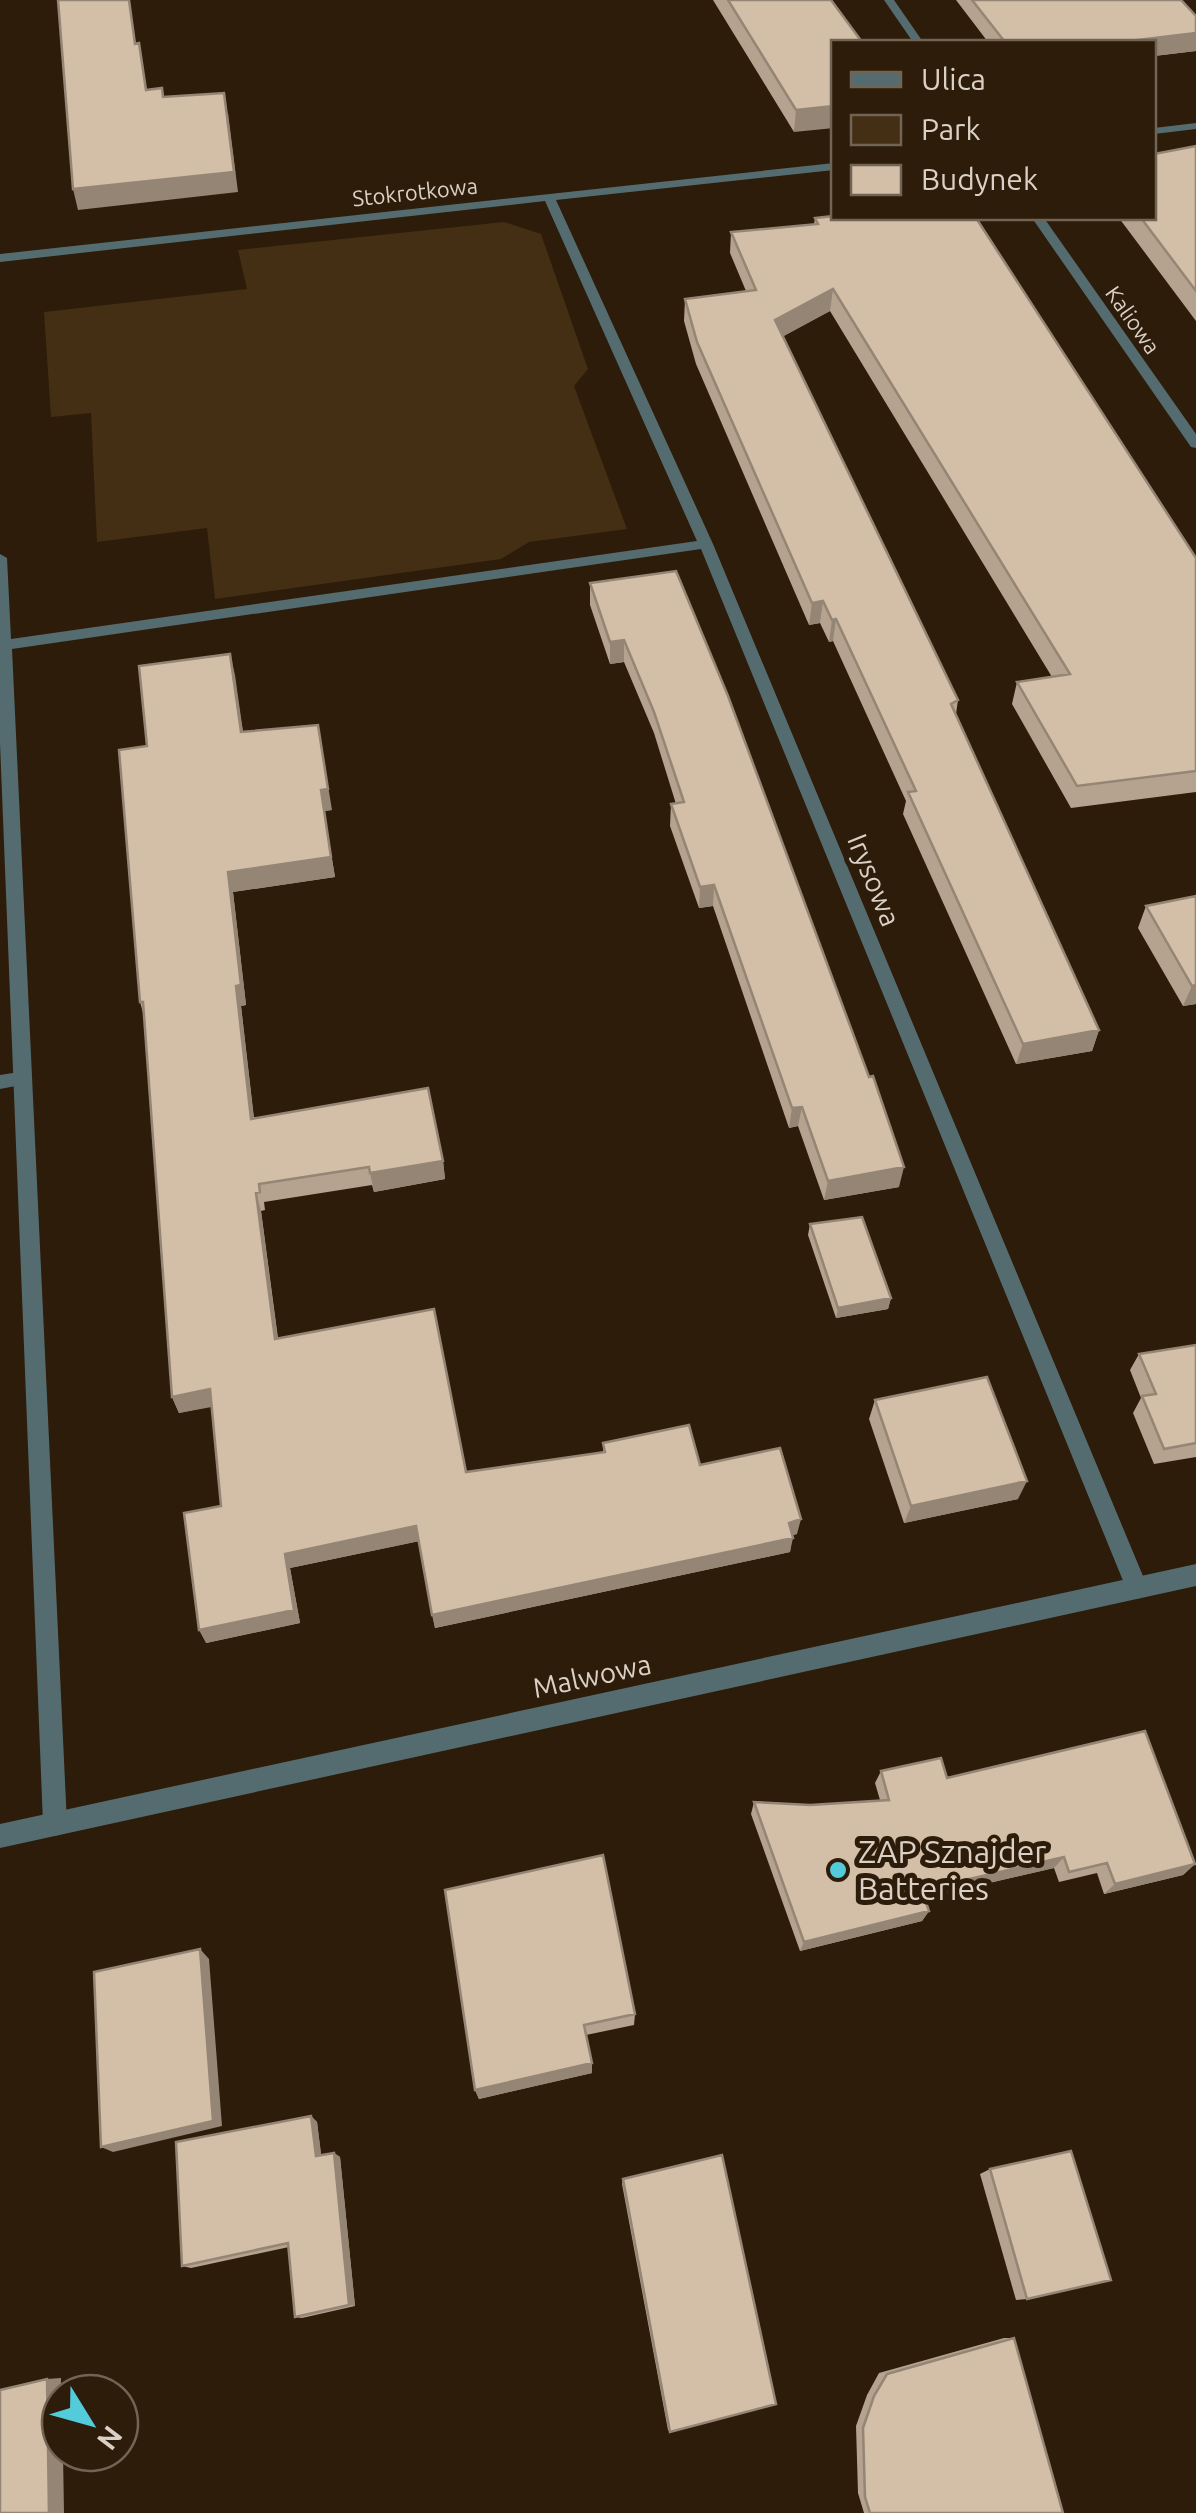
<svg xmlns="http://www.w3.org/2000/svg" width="1196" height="2513" viewBox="0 0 1196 2513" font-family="Ubuntu,sans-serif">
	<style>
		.green { fill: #442f15 }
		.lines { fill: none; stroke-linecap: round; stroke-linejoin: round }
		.service { fill: #546c70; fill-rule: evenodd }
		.minor { fill: #546c70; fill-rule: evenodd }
		.tertiary { fill: #546c70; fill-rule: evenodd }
		.wall { fill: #b5a390 }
		.shaded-wall { fill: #948575 }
		.building { fill: #d3bea7; stroke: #948575; stroke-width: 2.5 }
		.poi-dot { fill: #53cbdb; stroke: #2c1c09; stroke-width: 4 }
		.labels { text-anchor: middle; stroke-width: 10; stroke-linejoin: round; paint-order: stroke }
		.far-street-label { font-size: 22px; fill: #dbd0c5; stroke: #2c1c09 }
		.street-label { font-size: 28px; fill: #dbd0c5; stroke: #2c1c09 }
		.near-poi-label { font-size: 32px; fill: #dbd0c5; stroke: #2c1c09; text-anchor: start }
	</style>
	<rect width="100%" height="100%" fill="#2c1c09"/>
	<path class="green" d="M 504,222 L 541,234 L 588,369 L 574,386 L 627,529 L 529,542 L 501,559 L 215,599 L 207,528 L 97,542 L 91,413 L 51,417 L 44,312 L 247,289 L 238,250 Z"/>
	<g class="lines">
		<path class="service" d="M 19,1072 L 26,1074 L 28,1079 L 26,1084 L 0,1089 L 0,1075 Z"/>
		<path class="minor" d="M 884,0 L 894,0 L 923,42 L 913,42 Z
			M 1196,123 L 1196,129 L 1154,134 L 1154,128 Z
			M 834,163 L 834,170 L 556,200 L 713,544 L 1148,1588 L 1145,1596 L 1137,1599 L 1129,1596 L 1126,1588 L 701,549 L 12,649 L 67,1824 L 64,1833 L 55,1836 L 46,1833 L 43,1824 L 0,743 L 0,554 L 7,558 L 11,639 L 697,541 L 545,201 L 0,262 L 0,254 Z
			M 1032,218 L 1044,218 L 1196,434 L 1196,448 L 1191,447 Z"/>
		<path class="tertiary" d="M 1196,1564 L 1196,1586 L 0,1848 L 0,1824 Z"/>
	</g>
	<path class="wall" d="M 713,0 L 831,0 L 794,132 Z
		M 956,0 L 1181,0 L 1196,16 L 1196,51 L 1154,56 L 1154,42 L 988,42 Z
		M 1196,146 L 1196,321 L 1119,218 L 1154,218 Z
		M 815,218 L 1196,558 L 1196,792 L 1071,808 L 1012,704 L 1017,682 L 1052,677 L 830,311 L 783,336 L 958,700 L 956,714 L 1099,1030 L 1092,1051 L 1016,1064 L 903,814 L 906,801 L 833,641 L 829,642 L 820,623 L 809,625 L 696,364 L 684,321 L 685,299 L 746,291 L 730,253 L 731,232 L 814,224 Z
		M 676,571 L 899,1187 L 824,1200 L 798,1126 L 789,1128 L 713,906 L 699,908 L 670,826 L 671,804 L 676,804 L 654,733 L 624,662 L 610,664 L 590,605 L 590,583 Z
		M 230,654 L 243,732 L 332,810 L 324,811 L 335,877 L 233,892 L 246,1005 L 241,1006 L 254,1118 L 443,1161 L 445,1179 L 374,1192 L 372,1185 L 264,1202 L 265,1210 L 261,1211 L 278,1338 L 466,1472 L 603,1452 L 603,1443 L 700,1465 L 797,1534 L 792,1535 L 790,1552 L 435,1628 L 419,1541 L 290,1568 L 300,1623 L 206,1643 L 221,1506 L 212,1406 L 179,1413 L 172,1397 L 144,1016 L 140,1002 L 147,746 Z
		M 1196,896 L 1196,1004 L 1183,1006 L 1138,928 L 1146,906 Z
		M 810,1224 L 891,1298 L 888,1309 L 836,1318 L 808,1235 Z
		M 1196,1345 L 1196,1457 L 1154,1464 L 1133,1413 L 1141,1398 L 1130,1370 L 1139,1354 Z
		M 875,1400 L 1018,1499 L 904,1523 L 869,1419 Z
		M 881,1771 L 947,1778 L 1195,1864 L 1183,1875 L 1104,1894 L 1097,1873 L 1059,1882 L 1054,1868 L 925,1898 L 929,1911 L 922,1921 L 800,1951 L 751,1814 L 754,1802 L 810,1805 L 880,1800 L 875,1783 Z
		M 445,1890 L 635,2014 L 634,2025 L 586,2035 L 592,2063 L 592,2073 L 479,2099 L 475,2090 Z
		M 311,2116 L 317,2122 L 321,2155 L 334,2153 L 340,2157 L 355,2306 L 302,2318 L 295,2317 L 289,2247 L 191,2268 L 182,2266 Z
		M 990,2169 L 1027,2299 L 1016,2300 L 980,2174 Z
		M 623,2179 L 670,2432 L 668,2430 L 622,2184 Z
		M 1004,2338 L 1014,2338 L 1063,2513 L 864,2513 L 858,2493 L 856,2426 L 867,2395 L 879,2373 Z"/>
	<path class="shaded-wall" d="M 1196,33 L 1196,51 L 1154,56 L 1154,42 L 1121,42 Z
		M 834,106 L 834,128 L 794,132 L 796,110 Z
		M 228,113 L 238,192 L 78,210 L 73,189 Z
		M 833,289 L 830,311 L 773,342 L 775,320 Z
		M 823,601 L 820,623 L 809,625 L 812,603 Z
		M 836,619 L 833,641 L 829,642 L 832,620 Z
		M 624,640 L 624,662 L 610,664 L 610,642 Z
		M 230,654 L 235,675 L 246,753 L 241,732 Z
		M 318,725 L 332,810 L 324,811 L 335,877 L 233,892 L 246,1005 L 241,1006 L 256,1138 L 251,1119 L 236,986 L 228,872 L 321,790 Z
		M 714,885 L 713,906 L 699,908 L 700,887 Z
		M 1196,985 L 1196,1004 L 1183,1006 L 1192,986 Z
		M 1099,1030 L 1092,1051 L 1016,1064 L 1023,1044 Z
		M 802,1107 L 798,1126 L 789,1128 L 792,1108 Z
		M 443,1161 L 445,1179 L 374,1192 L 370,1173 Z
		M 904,1167 L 899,1187 L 824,1200 L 828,1181 Z
		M 256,1193 L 261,1211 L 280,1356 L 275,1339 Z
		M 891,1298 L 888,1309 L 836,1318 L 838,1308 Z
		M 210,1389 L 217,1406 L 179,1413 L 172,1397 Z
		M 1027,1481 L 1018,1499 L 904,1523 L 911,1506 Z
		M 801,1519 L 797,1534 L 786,1537 L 789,1523 Z
		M 416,1526 L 420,1541 L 290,1568 L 300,1623 L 206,1643 L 199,1630 L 285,1554 Z
		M 793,1538 L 790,1552 L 435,1628 L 432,1615 Z
		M 1064,1857 L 1054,1868 L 915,1900 L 922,1890 Z
		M 1195,1864 L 1183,1875 L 1104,1894 L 1115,1884 Z
		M 929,1911 L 922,1921 L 800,1951 L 804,1942 Z
		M 200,1949 L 209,1959 L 222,2126 L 113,2152 L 101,2147 Z
		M 592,2063 L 592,2073 L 479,2099 L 475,2090 Z
		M 311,2116 L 317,2122 L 322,2161 L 316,2156 Z
		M 334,2153 L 340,2157 L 355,2306 L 349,2305 Z
		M 61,2378 L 60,2453 L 63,2453 L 64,2513 L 49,2513 L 47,2379 Z"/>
	<path class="building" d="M 58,0 L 129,0 L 135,44 L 139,43 L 146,90 L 162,88 L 163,97 L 224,93 L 234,172 L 73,189 Z
		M 728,0 L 831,0 L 862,42 L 834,42 L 834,106 L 796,110 Z
		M 972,0 L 1181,0 L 1196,16 L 1196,33 L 1121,42 L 1005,42 Z
		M 1196,146 L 1196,291 L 1141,218 L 1154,218 L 1154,154 Z
		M 834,216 L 834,218 L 976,218 L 1196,558 L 1196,771 L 1077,786 L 1017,682 L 1070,674 L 833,289 L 775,320 L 958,700 L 951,704 L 1099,1030 L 1023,1044 L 908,792 L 916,791 L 836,619 L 832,620 L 823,601 L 812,603 L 697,342 L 685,299 L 756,290 L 731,232 L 818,224 L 815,218 Z
		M 676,571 L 728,696 L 869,1077 L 873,1076 L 904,1167 L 828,1181 L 802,1107 L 792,1108 L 714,885 L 700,887 L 671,804 L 684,802 L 654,712 L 624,640 L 610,642 L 590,583 Z
		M 230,654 L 241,732 L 318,725 L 328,789 L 321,790 L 331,857 L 228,872 L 241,985 L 236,986 L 251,1119 L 428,1088 L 443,1161 L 370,1173 L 369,1167 L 259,1184 L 260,1192 L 256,1193 L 275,1339 L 434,1309 L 466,1472 L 605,1452 L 603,1443 L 689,1425 L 700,1465 L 780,1448 L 801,1519 L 789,1523 L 793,1538 L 432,1615 L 416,1526 L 285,1554 L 294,1610 L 199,1630 L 184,1513 L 221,1506 L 210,1389 L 172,1397 L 143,1002 L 140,1002 L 119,750 L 147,746 L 139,666 Z
		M 1196,896 L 1196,985 L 1192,986 L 1146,906 Z
		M 862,1217 L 891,1298 L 838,1308 L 810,1224 Z
		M 1196,1345 L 1196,1443 L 1164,1449 L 1142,1396 L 1156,1394 L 1139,1354 Z
		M 987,1377 L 1027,1481 L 911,1506 L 875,1400 Z
		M 1145,1731 L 1195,1864 L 1115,1884 L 1107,1863 L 1069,1872 L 1064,1857 L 922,1890 L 929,1911 L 804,1942 L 754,1802 L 810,1805 L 889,1800 L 881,1771 L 941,1758 L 947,1778 Z
		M 603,1855 L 635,2014 L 584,2025 L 592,2063 L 475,2090 L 445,1890 Z
		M 200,1949 L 213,2121 L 101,2147 L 94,1972 Z
		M 311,2116 L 316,2156 L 334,2153 L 349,2305 L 295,2317 L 288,2243 L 182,2266 L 176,2142 Z
		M 1071,2151 L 1111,2280 L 1027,2299 L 990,2169 Z
		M 722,2155 L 776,2404 L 670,2432 L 623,2179 Z
		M 1014,2338 L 1063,2513 L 870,2513 L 865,2497 L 863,2428 L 874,2396 L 887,2374 Z
		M 47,2379 L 49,2513 L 0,2513 L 0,2390 Z"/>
	<circle class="poi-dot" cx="838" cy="1870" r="10"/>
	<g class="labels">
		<g class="far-street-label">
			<text transform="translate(415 192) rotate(-6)" y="8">Stokrotkowa</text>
			<text transform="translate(1133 320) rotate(55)" y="8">Kaliowa</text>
		</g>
		<g class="street-label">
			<text transform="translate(874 880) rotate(68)" y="10">Irysowa</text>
			<text transform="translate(592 1676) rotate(-12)" y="10">Malwowa</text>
		</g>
		<g class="near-poi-label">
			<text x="858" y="1863">ZAP Sznajder<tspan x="858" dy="37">Batteries</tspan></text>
		</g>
	</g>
	<rect x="831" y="40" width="325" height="180" fill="#2c1c09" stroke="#726454" stroke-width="2.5"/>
	<rect x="851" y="72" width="50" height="15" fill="#546c70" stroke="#726454" stroke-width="2.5"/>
	<text x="921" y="90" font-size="30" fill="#dbd0c5">Ulica</text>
	<rect x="851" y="115" width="50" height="30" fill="#442f15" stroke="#726454" stroke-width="2.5"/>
	<text x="921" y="140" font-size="30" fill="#dbd0c5">Park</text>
	<rect x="851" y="165" width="50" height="30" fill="#d3bea7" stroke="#726454" stroke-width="2.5"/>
	<text x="921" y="190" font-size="30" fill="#dbd0c5">Budynek</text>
	<g transform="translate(90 2423) rotate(127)"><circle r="48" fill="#2c1c09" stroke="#726454" stroke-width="2.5"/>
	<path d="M0-8L18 38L0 25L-18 38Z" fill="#53cbdb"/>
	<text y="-15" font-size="28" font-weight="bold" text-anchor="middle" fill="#dbd0c5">N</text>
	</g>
</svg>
